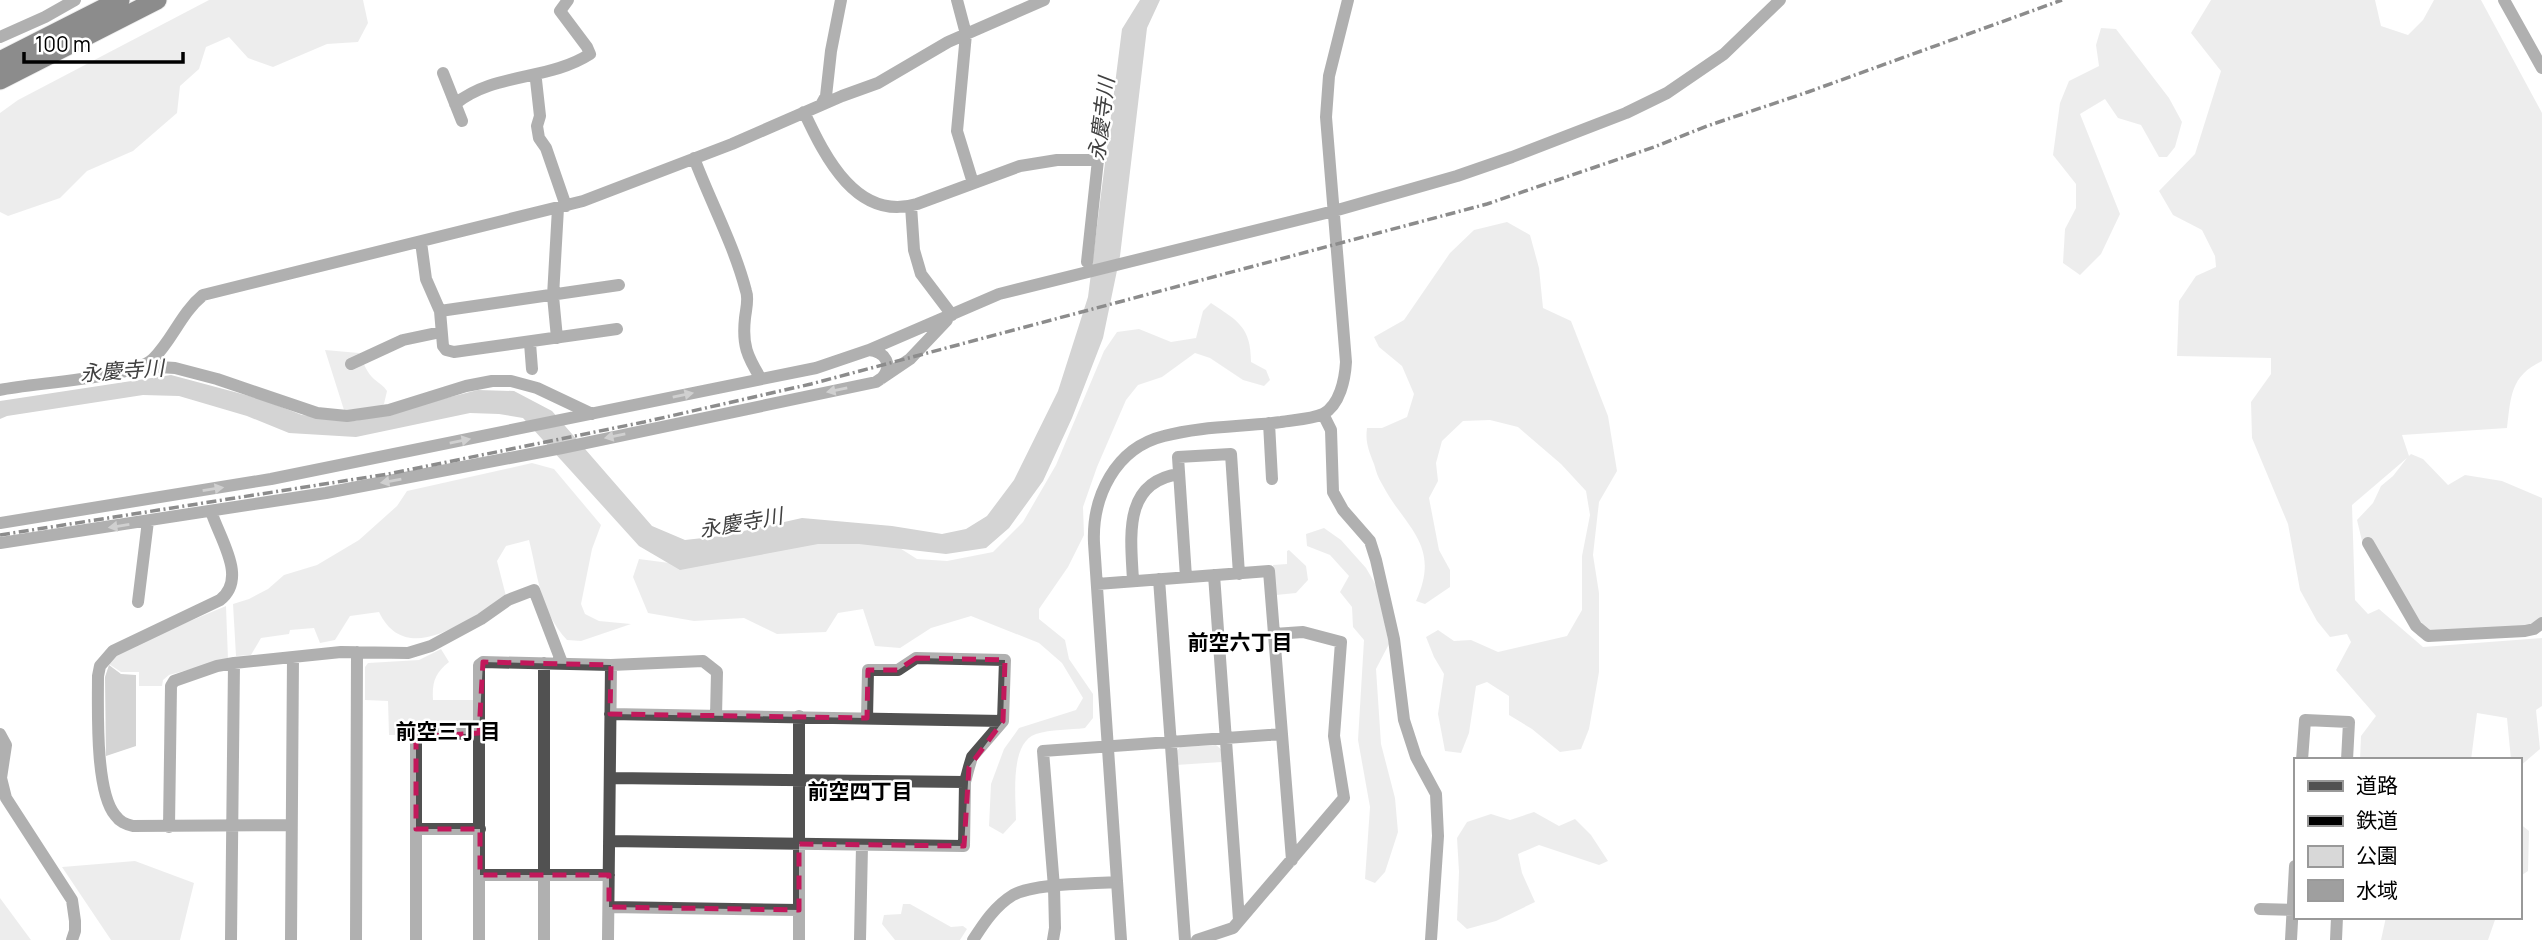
<svg xmlns="http://www.w3.org/2000/svg" width="2542" height="940" viewBox="0 0 2542 940" font-family="Manrope,'Noto Sans JP',sans-serif">
	<style>
		.green { fill: #d8d8d8 }
		.water { fill: #9f9f9f }
		.lines { fill: none; stroke-linecap: round; stroke-linejoin: round }
		.highway-casing { stroke: #dbdbdb; stroke-width: 21 }
		.minor { stroke: #515151; stroke-width: 12 }
		.highway { stroke: #000; stroke-width: 19 }
		.rail { stroke: #000; stroke-width: 3.5; stroke-dasharray: 10 3.5 2 3.5; stroke-linecap: butt }
		.oneway { fill: #979797 }
		.marked { fill: none; stroke: #c2185b; stroke-width: 5; stroke-dasharray: 14 9; stroke-linejoin: round }
		.labels { text-anchor: middle; stroke-width: 5; stroke-linejoin: round; paint-order: stroke }
		.water-label { font-size: 21px; font-style: italic; fill: #404040; stroke: #fff }
		.neighbourhood-label { font-size: 21px; font-weight: bold; fill: #000; stroke: #fff }
	</style>
	<rect width="100%" height="100%" fill="#fff"/>
	<path class="green" d="M 209,0 L 363,0 L 368,23 L 358,42 L 327,44 L 273,67 L 248,58 L 229,37 L 206,47 L 199,69 L 180,86 L 177,113 L 133,151 L 87,171 L 60,198 L 8,216 L 0,212 L 0,113 L 18,100 Z
		M 2211,0 L 2375,0 L 2381,26 L 2408,35 L 2423,20 L 2434,0 L 2481,0 L 2542,113 L 2542,361 C 2510,376 2511,397 2507,428 L 2402,435 L 2409,456 L 2411,454 L 2423,459 L 2448,485 L 2465,475 L 2502,481 L 2542,498 L 2542,629 L 2426,640 L 2418,636 L 2362,541 L 2357,520 L 2373,503 L 2381,486 L 2393,476 L 2407,458 L 2352,505 L 2355,600 L 2368,614 L 2379,609 L 2423,647 L 2542,638 L 2542,706 L 2536,710 L 2540,749 L 2519,767 L 2519,760 L 2511,760 L 2507,718 L 2477,713 L 2471,760 L 2360,760 L 2361,736 L 2376,716 L 2336,670 L 2351,642 L 2347,634 L 2330,637 L 2317,621 L 2300,590 L 2288,524 L 2252,438 L 2251,402 L 2271,374 L 2271,358 L 2177,356 L 2179,301 L 2196,276 L 2216,267 L 2215,256 L 2202,230 L 2173,215 L 2159,191 L 2195,154 L 2221,71 L 2191,33 Z
		M 2101,28 L 2116,29 L 2169,98 L 2182,122 L 2175,147 L 2167,157 L 2159,157 L 2141,125 L 2118,118 L 2105,99 L 2080,114 L 2120,214 L 2101,254 L 2080,275 L 2063,263 L 2065,229 L 2076,208 L 2076,184 L 2053,155 L 2060,103 L 2069,81 L 2099,66 L 2096,45 Z
		M 1507,222 L 1530,235 L 1539,268 L 1543,308 L 1571,321 L 1608,416 L 1617,471 L 1599,502 L 1593,555 L 1599,593 L 1599,672 L 1589,729 L 1581,749 L 1560,752 L 1532,729 L 1509,715 L 1509,696 L 1487,682 L 1476,686 L 1469,733 L 1461,753 L 1445,751 L 1438,714 L 1444,674 L 1434,657 L 1426,637 L 1438,630 L 1454,641 L 1471,640 L 1498,652 L 1567,636 L 1582,610 L 1582,556 L 1590,515 L 1586,491 L 1561,464 L 1518,427 L 1490,420 L 1463,421 L 1442,441 L 1436,463 L 1438,481 L 1429,498 L 1439,550 L 1450,570 L 1450,587 L 1425,604 L 1416,601 C 1442,544 1404,527 1382,484 C 1378,478 1376,471 1374,464 C 1369,451 1365,442 1367,428 L 1382,428 L 1407,417 L 1414,394 L 1402,366 L 1379,347 L 1374,337 L 1404,320 L 1450,253 L 1474,230 Z
		M 1211,303 C 1238,321 1251,327 1251,362 L 1266,370 L 1270,380 L 1264,386 L 1243,380 L 1210,358 L 1195,353 L 1162,377 L 1138,385 L 1126,400 L 1097,467 L 1083,507 L 1084,535 L 1068,567 L 1039,609 L 1039,619 L 1065,640 L 1069,659 L 1093,694 L 1093,718 L 1085,728 C 1070,730 1051,729 1036,734 C 1009,743 1016,798 1016,820 L 1003,834 L 989,826 L 991,784 L 1004,749 L 1019,728 L 1076,710 L 1083,698 L 1062,663 L 1039,643 L 971,616 L 931,628 L 900,648 L 875,646 L 863,609 L 838,613 L 826,632 L 777,634 L 744,618 L 694,621 L 648,613 L 633,577 L 639,559 L 677,564 L 873,531 L 917,559 L 947,561 L 993,552 L 1023,522 L 1056,465 L 1104,351 L 1117,332 L 1139,329 L 1171,342 L 1196,338 L 1203,311 Z
		M 325,350 L 359,353 C 363,362 367,373 374,379 C 380,384 383,385 387,391 L 384,404 L 375,409 L 344,410 Z
		M 532,463 L 554,469 L 601,525 L 592,549 L 581,604 L 585,614 L 599,621 L 631,624 L 581,641 L 567,640 C 540,611 538,576 529,540 L 506,546 L 497,561 L 506,596 C 470,617 407,670 379,612 L 350,616 L 335,640 L 320,643 L 314,628 L 290,630 L 289,634 L 261,638 L 251,655 L 236,656 L 233,604 L 249,599 L 268,589 L 284,575 L 317,565 L 359,540 L 397,506 L 407,491 Z
		M 1324,528 L 1341,540 L 1366,568 L 1377,587 L 1389,644 L 1376,669 L 1381,744 L 1395,798 L 1398,832 L 1385,872 L 1375,883 L 1365,879 L 1370,807 L 1358,740 L 1364,640 L 1353,627 L 1352,607 L 1340,592 L 1349,576 L 1330,555 L 1307,546 L 1306,534 Z
		M 1289,550 L 1306,566 L 1308,580 L 1296,593 L 1276,595 L 1273,565 L 1287,564 L 1287,551 Z
		M 226,606 L 228,659 L 169,675 L 163,680 L 162,686 L 139,686 L 139,672 L 121,672 L 109,664 L 116,652 Z
		M 441,649 L 449,662 C 435,673 432,682 433,700 L 474,700 L 475,730 L 412,731 L 411,735 L 389,735 L 388,701 L 365,700 L 365,667 L 368,663 L 419,660 Z
		M 1216,745 L 1222,750 L 1222,762 L 1176,765 L 1175,753 L 1180,747 Z
		M 1534,812 L 1559,826 L 1575,819 L 1591,835 L 1608,861 L 1599,865 L 1539,845 L 1518,854 L 1522,873 L 1535,902 L 1496,921 L 1467,929 L 1457,920 L 1459,872 L 1457,838 L 1467,822 L 1491,814 L 1510,820 Z
		M 2519,823 L 2529,831 L 2528,871 L 2519,877 Z
		M 135,861 L 194,883 L 180,940 L 111,940 L 62,867 Z
		M 0,898 L 31,940 L 0,940 Z
		M 903,904 L 910,904 L 951,927 L 963,926 L 967,929 L 960,940 L 895,940 L 882,924 L 884,915 L 901,914 Z
		M 2386,917 L 2496,917 L 2488,940 L 2381,940 Z"/>
	<path class="water" d="M 1140,0 L 1160,0 L 1147,28 L 1120,256 L 1103,338 L 1072,418 L 1043,481 L 1009,528 L 986,548 L 946,554 L 859,544 L 818,544 L 680,570 L 639,546 L 523,418 L 499,414 L 470,413 L 356,437 L 289,433 L 247,416 L 179,396 L 143,395 L 7,416 L 0,419 L 0,401 L 171,375 L 261,399 L 302,415 L 355,421 L 478,390 L 514,391 L 552,411 L 652,526 L 685,540 L 721,536 L 802,518 L 892,526 L 942,534 L 966,529 L 987,516 L 1014,480 L 1058,391 L 1088,297 L 1122,29 Z
		M 109,665 L 121,674 L 136,675 L 136,746 L 106,756 L 105,677 Z"/>
	<g class="lines">
		<g class="highway-casing">
			<path id="highway" d="M 0,61 L 120,0
				M 0,80 L 157,0"/>
		</g>
		<path class="minor" d="M 957,0 L 966,34 L 957,131 L 973,183
			M 2504,0 L 2542,68
			M 0,37 L 45,17 L 75,0
			M 443,73 L 462,121
			M 536,80 L 540,116 L 537,126 L 539,138 L 546,148 L 566,206
			M 455,104 C 495,72 548,81 590,54 L 587,47 L 560,11 L 568,0
			M 821,105 L 826,96 L 831,51 L 841,0
			M 804,112 C 825,157 857,222 917,204 L 1020,166 L 1057,160 L 1098,160 L 1087,262
			M 694,158 C 711,203 734,245 746,291 C 749,299 746,309 745,318 C 742,345 747,356 761,379
			M 911,206 L 914,250 L 921,274 L 952,315
			M 421,242 L 426,279 L 440,311 L 443,346 L 446,350 L 454,352 L 617,329
			M 440,311 L 619,285
			M 557,338 L 553,296 L 558,208
			M 530,343 L 532,369
			M 869,350 C 886,352 893,365 882,378
			M 351,364 L 403,340 L 441,332
			M 144,366 L 175,368 L 217,379 L 317,413 L 347,416 L 389,410 L 466,386 L 492,381 L 511,381 L 537,388 L 592,414
			M 0,390 C 31,383 135,378 153,359 C 173,339 181,313 203,295 L 583,201 L 732,144 L 842,96 L 878,83 L 948,42 L 1044,0
			M 1323,414 L 1331,430 L 1333,492 L 1343,510 L 1370,541 L 1376,560 L 1394,639 L 1404,720 L 1416,757 L 1436,794 L 1438,836 L 1431,940
			M 1269,423 L 1272,479
			M 211,511 C 220,540 248,578 220,600 L 113,651 L 100,666 L 98,676 C 98,708 95,791 115,815 C 120,822 125,824 133,826 L 291,825
			M 0,523 L 271,479 L 816,368 L 869,350 L 999,294 L 1334,211 L 1457,176 L 1512,157 L 1626,113 L 1667,93 L 1724,54 L 1780,0
			M 0,543 L 326,493 L 562,448 L 876,382 L 910,359 L 947,320
			M 2368,543 L 2416,626 L 2428,636 L 2525,631 L 2534,629 L 2542,623
			M 1214,575 L 1239,920
			M 1186,577 L 1178,457 L 1231,454 L 1239,574
			M 1159,579 L 1185,940
			M 1133,581 C 1131,538 1122,482 1179,474
			M 1097,584 L 1269,571 L 1292,860
			M 138,602 L 148,521
			M 610,714 L 1003,721
			M 0,734 L 6,745 L 1,778 L 6,798 L 72,900 L 75,921 L 75,931 L 72,940
			M 2302,760 L 2305,720 L 2349,722 L 2347,760
			M 610,778 L 965,782
			M 169,827 L 171,686 L 174,681 L 217,666 L 234,663 L 341,652 L 408,653 L 431,646 L 481,619 L 508,600 L 534,590 L 562,663
			M 416,829 L 480,829
			M 609,841 L 964,846 L 965,782 L 969,767 L 972,757 L 1003,721 L 1005,660 L 916,658 L 898,670 L 868,670 L 867,718
			M 480,875 L 609,875
			M 609,907 L 799,910
			M 2260,909 L 2293,910
			M 231,940 L 234,663
			M 291,940 L 293,657
			M 356,940 L 357,652
			M 416,940 L 416,737 L 419,735 L 479,733
			M 479,940 L 479,665 L 483,662 L 611,665 L 703,661 L 717,672 L 716,716
			M 544,940 L 544,663
			M 608,940 L 611,665
			M 799,940 L 799,716
			M 860,940 L 862,846
			M 973,940 C 984,923 995,906 1013,895 C 1035,883 1091,884 1117,882
			M 1053,940 L 1055,928 L 1054,887 L 1043,751 L 1282,734
			M 1121,940 L 1094,543 C 1092,497 1115,448 1164,436 C 1201,426 1242,427 1281,422 C 1293,420 1312,419 1323,414 C 1340,405 1345,379 1346,362 L 1326,117 L 1329,76 L 1348,0
			M 1197,940 L 1233,928 L 1344,798 L 1334,736 L 1341,642 L 1303,632 L 1274,634
			M 2291,940 L 2295,866
			M 2336,940 L 2337,917"/>
		<use href="#highway" class="highway"/>
		<path class="rail" d="M 0,535 L 388,474 L 644,422 L 811,384 L 1487,204 L 1657,146 L 1707,126 L 1808,92 L 2062,0"/>
	</g>
	<defs><path id="oneway-solid" d="M-6-.8H1V-3.2L6.5 0L1 3.2V.8H-6Z" transform="scale(1.75)"/></defs>
	<g class="oneway">
		<use href="#oneway-solid" transform="translate(837 390) rotate(168)"/>
		<use href="#oneway-solid" transform="translate(683 395) rotate(-12)"/>
		<use href="#oneway-solid" transform="translate(615 436) rotate(169)"/>
		<use href="#oneway-solid" transform="translate(460 441) rotate(-11)"/>
		<use href="#oneway-solid" transform="translate(391 481) rotate(170)"/>
		<use href="#oneway-solid" transform="translate(213 489) rotate(-9)"/>
		<use href="#oneway-solid" transform="translate(119 526) rotate(171)"/>
	</g>
	<path d="M0 0H2542V940H0ZM 916,658 L 1005,660 L 1003,721 L 969,767 L 964,846 L 799,844 L 799,910 L 609,907 L 609,875 L 480,875 L 480,829 L 416,829 L 416,737 L 479,733 L 483,662 L 611,665 L 610,714 L 867,718 L 868,670 L 898,670 Z" fill="#fff" fill-opacity=".55" fill-rule="evenodd"/>
	<path class="marked" d="M 916,658 L 1005,660 L 1003,721 L 969,767 L 964,846 L 799,844 L 799,910 L 609,907 L 609,875 L 480,875 L 480,829 L 416,829 L 416,737 L 479,733 L 483,662 L 611,665 L 610,714 L 867,718 L 868,670 L 898,670 Z"/>
	<g class="labels">
		<g class="water-label">
			<text transform="translate(1102 119) rotate(-83)" y="7">永慶寺川</text>
			<text transform="translate(122 371) rotate(-4)" y="7">永慶寺川</text>
			<text transform="translate(741 523) rotate(-10)" y="7">永慶寺川</text>
		</g>
		<g class="neighbourhood-label">
			<text x="1240" y="650">前空六丁目</text>
			<text x="448" y="739">前空三丁目</text>
			<text x="860" y="799">前空四丁目</text>
		</g>
	</g>
	<rect x="2294" y="758" width="228" height="161" fill="#ffffff" stroke="#999999" stroke-width="2"/>
	<rect x="2308" y="781" width="35" height="10" fill="#515151" stroke="#999999" stroke-width="2"/>
	<text x="2356" y="793" font-size="21" fill="#000000">道路</text>
	<rect x="2308" y="816" width="35" height="10" fill="#000000" stroke="#999999" stroke-width="2"/>
	<text x="2356" y="828" font-size="21" fill="#000000">鉄道</text>
	<rect x="2308" y="846" width="35" height="21" fill="#d8d8d8" stroke="#999999" stroke-width="2"/>
	<text x="2356" y="863" font-size="21" fill="#000000">公園</text>
	<rect x="2308" y="880" width="35" height="21" fill="#9f9f9f" stroke="#999999" stroke-width="2"/>
	<text x="2356" y="898" font-size="21" fill="#000000">水域</text>
	<path d="M24 52v10h159v-10" fill="none" stroke="#000000" stroke-width="3.5"/>
	<text x="35" y="52" font-size="21" fill="#000000" stroke="#ffffff" stroke-width="5" paint-order="stroke">100 m</text>
</svg>
